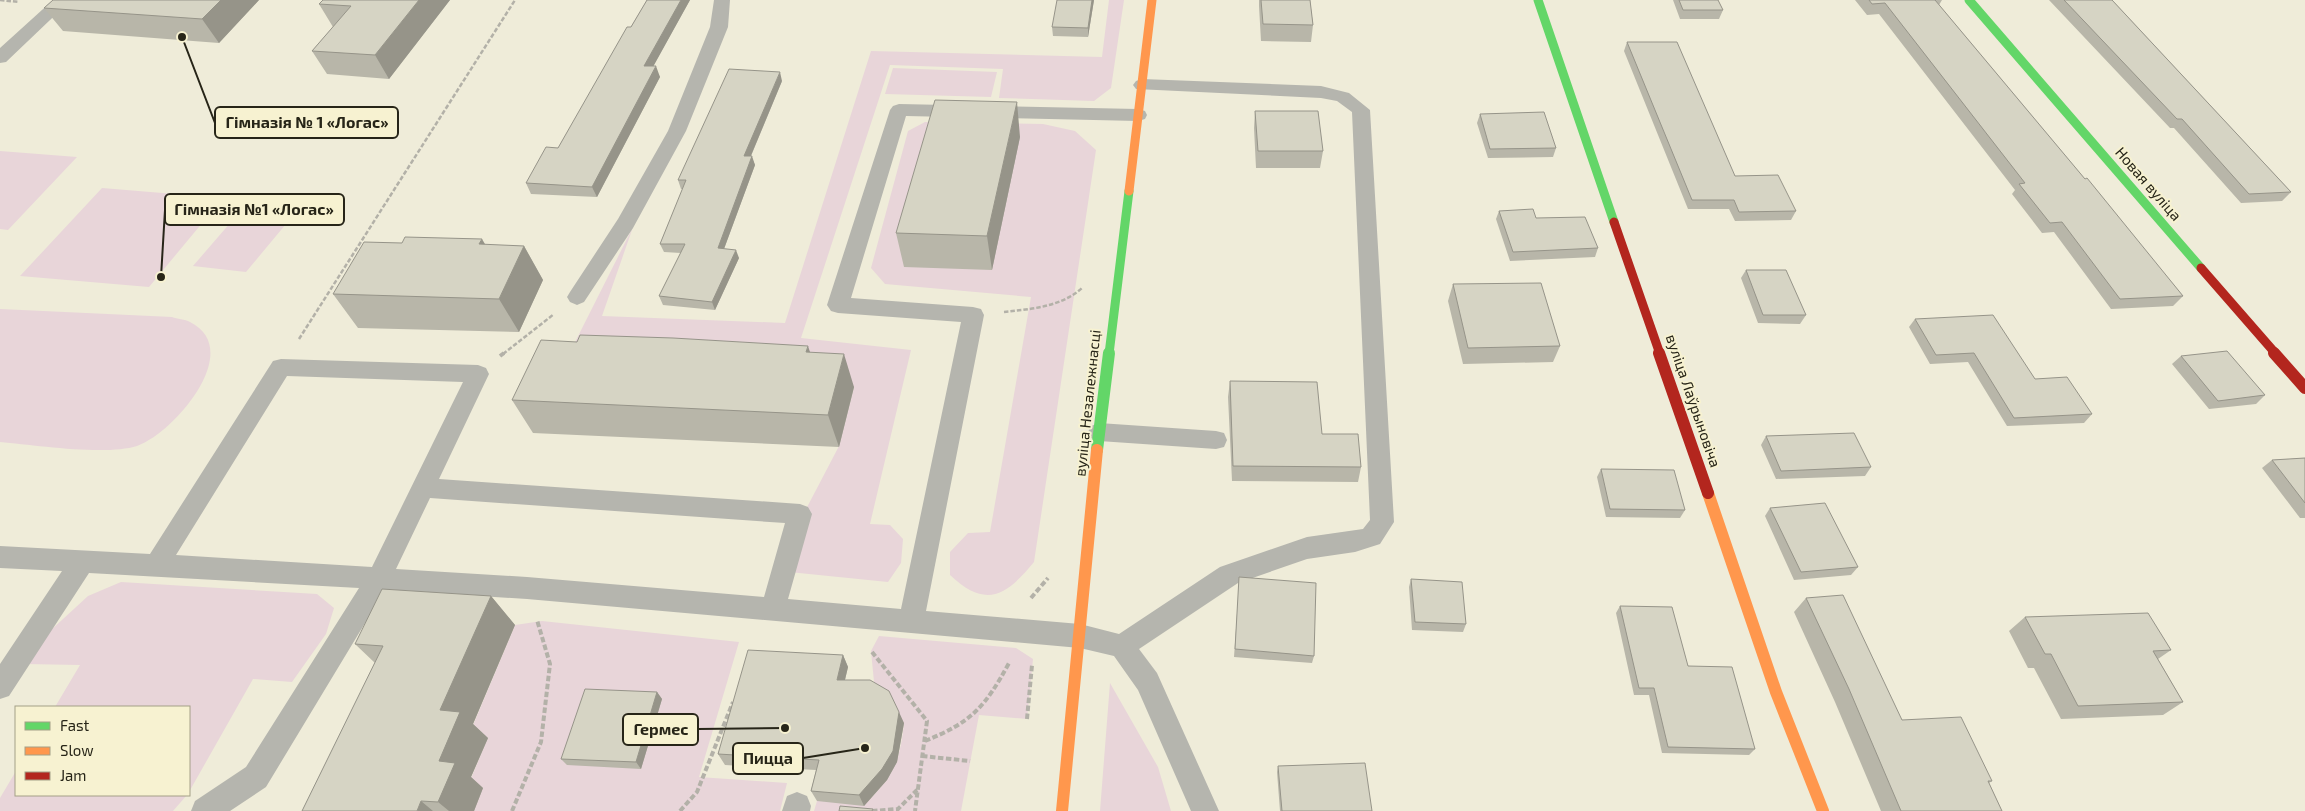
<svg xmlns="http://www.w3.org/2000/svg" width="2305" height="811" viewBox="0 0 2305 811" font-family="'Exo 2',sans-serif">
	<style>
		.green { fill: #e8d5d9 }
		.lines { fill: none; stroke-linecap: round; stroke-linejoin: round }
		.path-far1 { stroke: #b3b1a8; stroke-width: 2.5; stroke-dasharray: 4.5 2; stroke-linecap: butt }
		.path { stroke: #b3b1a8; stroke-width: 4; stroke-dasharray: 5.5 2.5; stroke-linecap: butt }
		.lane { fill: #b5b5ae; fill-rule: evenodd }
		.fast-far1 { stroke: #63d668; stroke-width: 9 }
		.fast { stroke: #63d668; stroke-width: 12 }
		.slow-far1 { stroke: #ff974d; stroke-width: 9 }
		.slow { stroke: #ff974d; stroke-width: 12 }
		.jam-far1 { stroke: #b3261e; stroke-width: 9 }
		.jam { stroke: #b3261e; stroke-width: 12 }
		.wall { fill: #b8b6a9 }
		.shaded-wall { fill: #969489 }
		.building { fill: #d6d4c4; stroke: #969489 }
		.labels { text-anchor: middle; stroke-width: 4; stroke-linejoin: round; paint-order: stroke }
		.street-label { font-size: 15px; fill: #272518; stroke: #f7f2d1 }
		.leader { fill: none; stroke: #272518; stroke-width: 2 }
		.callout-dot { fill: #272518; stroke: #f7f2d1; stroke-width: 2 }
		.callout { fill: #f7f2d1; stroke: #272518; stroke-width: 2 }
		.callout-label { font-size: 16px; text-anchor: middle; font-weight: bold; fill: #272518 }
	</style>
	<rect width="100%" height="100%" fill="#efecd9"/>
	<path class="green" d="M 1109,0 L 1124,0 L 1111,88 L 1094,101 L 999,98 L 1003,69 L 890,65 L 801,338 L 911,350 L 870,524 L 890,525 L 903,539 L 901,563 L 888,582 L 789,572 L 804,513 L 838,448 L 854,387 L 559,374 L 633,227 L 602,316 L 785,323 L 871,51 L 1102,57 Z
		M 893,68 L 997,72 L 991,97 L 885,94 Z
		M 925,122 L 1043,124 L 1075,131 L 1096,150 L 1034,562 C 1006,596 986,609 950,575 L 950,552 L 968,533 L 990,532 L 1031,297 L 885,284 L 871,268 L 908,131 Z
		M 0,151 L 77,157 L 8,230 L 0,229 Z
		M 102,188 L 223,198 L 149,287 L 20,276 Z
		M 250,200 L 301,206 L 246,272 L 193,266 Z
		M 0,309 L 172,317 C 177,319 185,319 190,322 C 246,350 173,434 137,446 C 105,456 35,445 0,442 Z
		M 121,582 L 317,594 L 334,608 L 326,634 L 292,682 L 253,679 L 189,792 L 189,707 L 55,707 L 80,665 L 24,664 L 50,631 L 88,596 Z
		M 542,621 L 739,642 L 699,777 L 787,783 L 780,811 L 474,811 L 468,786 L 487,739 L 468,737 L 515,625 Z
		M 879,636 L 1016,648 L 1033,659 L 1027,719 L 979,715 L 961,811 L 814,811 L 817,801 L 872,797 C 896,770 900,758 904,723 L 875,692 L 871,651 Z
		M 1110,683 L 1158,767 L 1171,811 L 1100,811 Z
		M 16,771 L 16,795 L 187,795 L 173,811 L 0,811 L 0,798 Z"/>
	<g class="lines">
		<path class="path-far1" d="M 0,0 L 19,2
			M 1004,312 C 1031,309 1061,307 1082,288
			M 299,339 L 515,0
			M 503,354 L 554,314"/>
		<path class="path" d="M 500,356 L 504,353
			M 1031,598 L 1048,578
			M 872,652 L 927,721 L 915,811
			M 1027,719 L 1032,665
			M 925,741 C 972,722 985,707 1009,663
			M 922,756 L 970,761
			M 512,811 L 541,742 L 550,664 L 537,620
			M 680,811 L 697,792 L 733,702
			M 872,811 L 898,809 L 917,790"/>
		<path class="lane" d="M 53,0 L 71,0 L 6,62 L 0,63 L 0,48 Z
			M 714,0 L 730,0 L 728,27 L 686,131 L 633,228 L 584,302 L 577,305 L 570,302 L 567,297 L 570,292 L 618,219 L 668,131 L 710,27 Z
			M 1142,79 L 1321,86 L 1349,93 L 1370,110 L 1394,522 L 1380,544 L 1355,552 L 1307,559 L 1238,583 L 1139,649 L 1157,673 L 1219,811 L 1191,811 L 1138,690 L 1114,656 L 1080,648 L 527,599 L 385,590 L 266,787 L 230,811 L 191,811 L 195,801 L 246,767 L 359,588 L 89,573 L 9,696 L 0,699 L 0,664 L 62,571 L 0,568 L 0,546 L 150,554 L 273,361 L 281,359 L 478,365 L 486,368 L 489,374 L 439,479 L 800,504 L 808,507 L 812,514 L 788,599 L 901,609 L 961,322 L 838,313 L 831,311 L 827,305 L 890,110 L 893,106 L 899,104 L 1138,109 L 1145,111 L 1147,115 L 1145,119 L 1138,121 L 906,116 L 851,298 L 973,307 L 981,309 L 984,315 L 926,611 L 1080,624 L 1119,634 L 1220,567 L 1307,537 L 1363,529 L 1370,520 L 1352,112 L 1337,101 L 1321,98 L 1136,89 L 1133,85 L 1136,81 ZM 287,376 L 463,382 L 372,567 L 176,555 ZM 430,498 L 785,523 L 764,597 L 527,577 L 396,569 Z
			M 1099,423 L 1216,431 L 1224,433 L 1227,440 L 1224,447 L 1216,449 L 1099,441 L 1091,438 L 1088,432 L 1091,426 Z
			M 797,792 L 807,796 L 811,806 L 810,811 L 782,811 L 787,796 Z"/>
		<path class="fast-far1" d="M 1538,0 L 1614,222
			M 1969,0 L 2201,268
			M 1109,354 L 1129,191"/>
		<path class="fast" d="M 1097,450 L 1109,353"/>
		<path class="slow-far1" d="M 1129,191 L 1152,0"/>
		<path class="slow" d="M 1708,493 L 1776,692 L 1823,811
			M 1062,811 L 1097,450"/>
		<path class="jam-far1" d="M 1614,222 L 1660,354
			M 2201,268 L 2276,354"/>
		<path class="jam" d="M 1659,353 L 1708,493
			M 2274,353 L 2305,388"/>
	</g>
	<path class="wall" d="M 53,0 L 259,0 L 219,43 L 63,31 L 44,8 Z
		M 450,0 L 389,79 L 327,74 L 312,51 L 333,27 L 319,4 Z
		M 647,0 L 690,0 L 653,66 L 660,77 L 597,197 L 531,194 L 526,183 L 558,148 Z
		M 1094,0 L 1088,37 L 1053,36 L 1052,27 Z
		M 1259,0 L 1310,0 L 1313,25 L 1311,42 L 1261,41 L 1259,6 Z
		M 1673,0 L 1718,0 L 1723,10 L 1719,19 L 1680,19 Z
		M 1855,0 L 1942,0 L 1939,5 L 2183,296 L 2173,306 L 2111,309 L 2054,232 L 2042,233 L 2012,194 L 2015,190 L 1879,14 L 1867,15 Z
		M 2049,0 L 2112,0 L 2291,192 L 2282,201 L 2241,203 L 2174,128 L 2170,128 Z
		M 1627,42 L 1735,176 L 1796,211 L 1791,220 L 1735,221 L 1729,209 L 1688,209 L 1624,51 Z
		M 782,81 L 751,156 L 755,165 L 724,249 L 739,258 L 715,310 L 663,305 L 659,296 L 681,253 L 664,252 L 660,244 L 683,189 L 681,189 L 678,180 Z
		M 1255,111 L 1323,151 L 1320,168 L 1256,168 L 1254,128 Z
		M 1480,114 L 1556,148 L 1553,157 L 1488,158 L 1477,123 Z
		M 1020,137 L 992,270 L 904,267 L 896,233 Z
		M 1499,211 L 1536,218 L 1598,248 L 1595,257 L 1510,261 L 1496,219 Z
		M 486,245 L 524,246 L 543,280 L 519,332 L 358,328 L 333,294 Z
		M 1746,270 L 1806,315 L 1800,324 L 1758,323 L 1741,278 Z
		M 1453,284 L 1560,346 L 1553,362 L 1463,364 L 1448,301 Z
		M 1915,319 L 2035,379 L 2092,414 L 2084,423 L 2007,426 L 1968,362 L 1930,364 L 1909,327 Z
		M 810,353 L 854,387 L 839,447 L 533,433 L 512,400 Z
		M 2181,356 L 2265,395 L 2256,404 L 2209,409 L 2172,364 Z
		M 1230,381 L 1322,434 L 1361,467 L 1358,482 L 1232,481 L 1228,397 Z
		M 1766,436 L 1871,467 L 1865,476 L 1776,479 L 1761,445 Z
		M 2305,458 L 2305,518 L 2300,518 L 2262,468 L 2272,460 Z
		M 1601,469 L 1685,510 L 1680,518 L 1606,517 L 1597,477 Z
		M 1770,508 L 1858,567 L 1851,575 L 1794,580 L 1765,516 Z
		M 1411,579 L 1466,624 L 1463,632 L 1412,630 L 1409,587 Z
		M 1239,585 L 1314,656 L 1312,663 L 1234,657 Z
		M 491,596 L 515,625 L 473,724 L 488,738 L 471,777 L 483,788 L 474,811 L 302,811 L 375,663 L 355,644 Z
		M 1806,598 L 1902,720 L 1992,781 L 1989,783 L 2002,811 L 1881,811 L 1835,702 L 1794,612 Z
		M 1620,606 L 1688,666 L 1755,749 L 1749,755 L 1662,753 L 1649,695 L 1634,695 L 1616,613 Z
		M 2025,617 L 2171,650 L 2158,659 L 2183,702 L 2163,715 L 2061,719 L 2034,668 L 2028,668 L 2009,631 Z
		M 843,655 L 848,667 L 845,680 L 904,723 L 897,762 L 887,780 L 864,806 L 817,801 L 811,791 L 816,770 L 725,765 L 718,754 Z
		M 657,692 L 662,699 L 641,769 L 567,765 L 561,759 Z
		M 1278,766 L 1372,811 L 1280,811 L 1277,772 Z"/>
	<path class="shaded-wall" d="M 221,0 L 259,0 L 219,43 L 202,19 Z
		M 419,0 L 450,0 L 389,79 L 375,55 Z
		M 681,0 L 690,0 L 648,76 L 644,66 Z
		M 1092,0 L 1094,0 L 1088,37 L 1088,28 Z
		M 656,66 L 660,77 L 597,197 L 592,187 Z
		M 780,72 L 782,81 L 747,165 L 744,156 Z
		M 1017,102 L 1020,137 L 992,270 L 987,236 Z
		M 752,156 L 755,165 L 721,257 L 718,248 Z
		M 482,239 L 502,273 L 479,244 Z
		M 524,246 L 543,280 L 519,332 L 499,299 Z
		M 736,250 L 739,258 L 715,310 L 712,302 Z
		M 808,346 L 819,379 L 806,352 Z
		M 844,354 L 854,387 L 839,447 L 828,415 Z
		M 491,596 L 515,625 L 473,724 L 488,738 L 471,777 L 483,788 L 474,811 L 449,811 L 438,802 L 440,710 Z
		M 843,655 L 848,667 L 842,692 L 837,680 Z
		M 657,692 L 662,699 L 641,769 L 636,762 Z
		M 899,712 L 904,723 L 897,762 L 887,780 L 864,806 L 859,795 Z
		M 421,801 L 433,811 L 417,811 Z"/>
	<path class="building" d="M 53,0 L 221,0 L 202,19 L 44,8 Z
		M 323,0 L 419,0 L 375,55 L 312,51 L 351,6 L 319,4 Z
		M 647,0 L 681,0 L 644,66 L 656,66 L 592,187 L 526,183 L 546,147 L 558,148 L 627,27 L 631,27 Z
		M 1057,0 L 1092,0 L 1088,28 L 1052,27 Z
		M 1261,0 L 1310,0 L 1313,25 L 1263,24 Z
		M 1679,0 L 1718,0 L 1723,10 L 1683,10 Z
		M 1869,0 L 1936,0 L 1935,0 L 2085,179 L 2087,178 L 2183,296 L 2120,299 L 2062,222 L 2050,223 L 2019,184 L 2025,183 L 1885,3 L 1872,4 Z
		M 2064,0 L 2112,0 L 2291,192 L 2249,194 L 2182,119 L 2177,119 Z
		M 1627,42 L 1677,42 L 1735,176 L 1778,175 L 1796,211 L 1739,212 L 1734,200 L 1692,200 Z
		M 729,69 L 780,72 L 744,156 L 752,156 L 718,248 L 736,250 L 712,302 L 659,296 L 685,244 L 660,244 L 686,180 L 678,180 Z
		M 935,100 L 1017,102 L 987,236 L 896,233 Z
		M 1255,111 L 1318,111 L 1323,151 L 1258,151 Z
		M 1544,112 L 1556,148 L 1490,149 L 1480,114 Z
		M 1533,209 L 1536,218 L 1585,217 L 1598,248 L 1513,252 L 1499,211 Z
		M 405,237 L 482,239 L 479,244 L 524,246 L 499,299 L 333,294 L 364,242 L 402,243 Z
		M 1746,270 L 1786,270 L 1806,315 L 1763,315 Z
		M 1541,283 L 1560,346 L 1468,348 L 1453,284 Z
		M 1993,315 L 2035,379 L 2067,377 L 2092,414 L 2014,418 L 1974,353 L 1936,355 L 1915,319 Z
		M 580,335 L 673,338 L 808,346 L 806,352 L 844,354 L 828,415 L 512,400 L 541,340 L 577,342 Z
		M 2227,351 L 2265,395 L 2218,401 L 2181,356 Z
		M 1230,381 L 1317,382 L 1322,434 L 1358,434 L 1361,467 L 1233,466 Z
		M 1854,433 L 1871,467 L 1781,471 L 1766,436 Z
		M 2305,458 L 2305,503 L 2272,460 Z
		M 1601,469 L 1674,470 L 1685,510 L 1610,509 Z
		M 1825,503 L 1858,567 L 1801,572 L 1770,508 Z
		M 1239,577 L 1316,583 L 1314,656 L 1235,649 Z
		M 1411,579 L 1462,582 L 1466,624 L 1415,622 Z
		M 382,589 L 491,596 L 440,710 L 460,712 L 439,761 L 455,763 L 438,802 L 421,801 L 417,811 L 302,811 L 383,646 L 355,644 Z
		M 1843,595 L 1902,720 L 1961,717 L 1992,781 L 1988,781 L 2002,811 L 1901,811 L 1849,689 L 1806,598 Z
		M 1620,606 L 1672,607 L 1688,666 L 1732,667 L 1755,749 L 1668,747 L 1654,688 L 1639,688 Z
		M 2148,613 L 2171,650 L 2153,651 L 2183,702 L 2078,706 L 2051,654 L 2045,654 L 2025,617 Z
		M 748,650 L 843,655 L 837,680 L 870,680 L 889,691 L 899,712 L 893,751 L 882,769 L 859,795 L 811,791 L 819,760 L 718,754 Z
		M 585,689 L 657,692 L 636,762 L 561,759 Z
		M 1365,763 L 1372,811 L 1282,811 L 1278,766 Z
		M 840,806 L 873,809 L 872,811 L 839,811 Z"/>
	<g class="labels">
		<g class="street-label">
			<text transform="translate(2148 184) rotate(49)" y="5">Новая вуліца</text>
			<text transform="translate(1693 401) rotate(71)" y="5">вуліца Лаўрыновіча</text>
			<text transform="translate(1088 403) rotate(-84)" y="5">вуліца Незалежнасці</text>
		</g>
	</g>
	<path class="leader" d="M182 37L215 123M161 277L165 210M785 728L698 729M865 748L803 758"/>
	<g class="callout-dot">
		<circle cx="182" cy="37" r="5"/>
		<circle cx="161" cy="277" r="5"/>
		<circle cx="785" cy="728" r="5"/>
		<circle cx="865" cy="748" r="5"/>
	</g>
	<g class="callout">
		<rect x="215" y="107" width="183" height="31" rx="5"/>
		<rect x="165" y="194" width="179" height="31" rx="5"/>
		<rect x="623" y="714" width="75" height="31" rx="5"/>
		<rect x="733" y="743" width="70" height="31" rx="5"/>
	</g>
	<g class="callout-label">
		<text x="307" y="128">Гімназія № 1 «Логас»</text>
		<text x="254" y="215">Гімназія №1 «Логас»</text>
		<text x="661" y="735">Гермес</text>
		<text x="768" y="764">Пицца</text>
	</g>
	<rect x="15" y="706" width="175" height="90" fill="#f7f2d1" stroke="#a4a087"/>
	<rect x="25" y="722" width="25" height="8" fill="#63d668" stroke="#a4a087"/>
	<text x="60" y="731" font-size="15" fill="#272518">Fast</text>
	<rect x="25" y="747" width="25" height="8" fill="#ff974d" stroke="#a4a087"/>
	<text x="60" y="756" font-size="15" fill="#272518">Slow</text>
	<rect x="25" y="772" width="25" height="8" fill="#b3261e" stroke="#a4a087"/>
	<text x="60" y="781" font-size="15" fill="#272518">Jam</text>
</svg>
